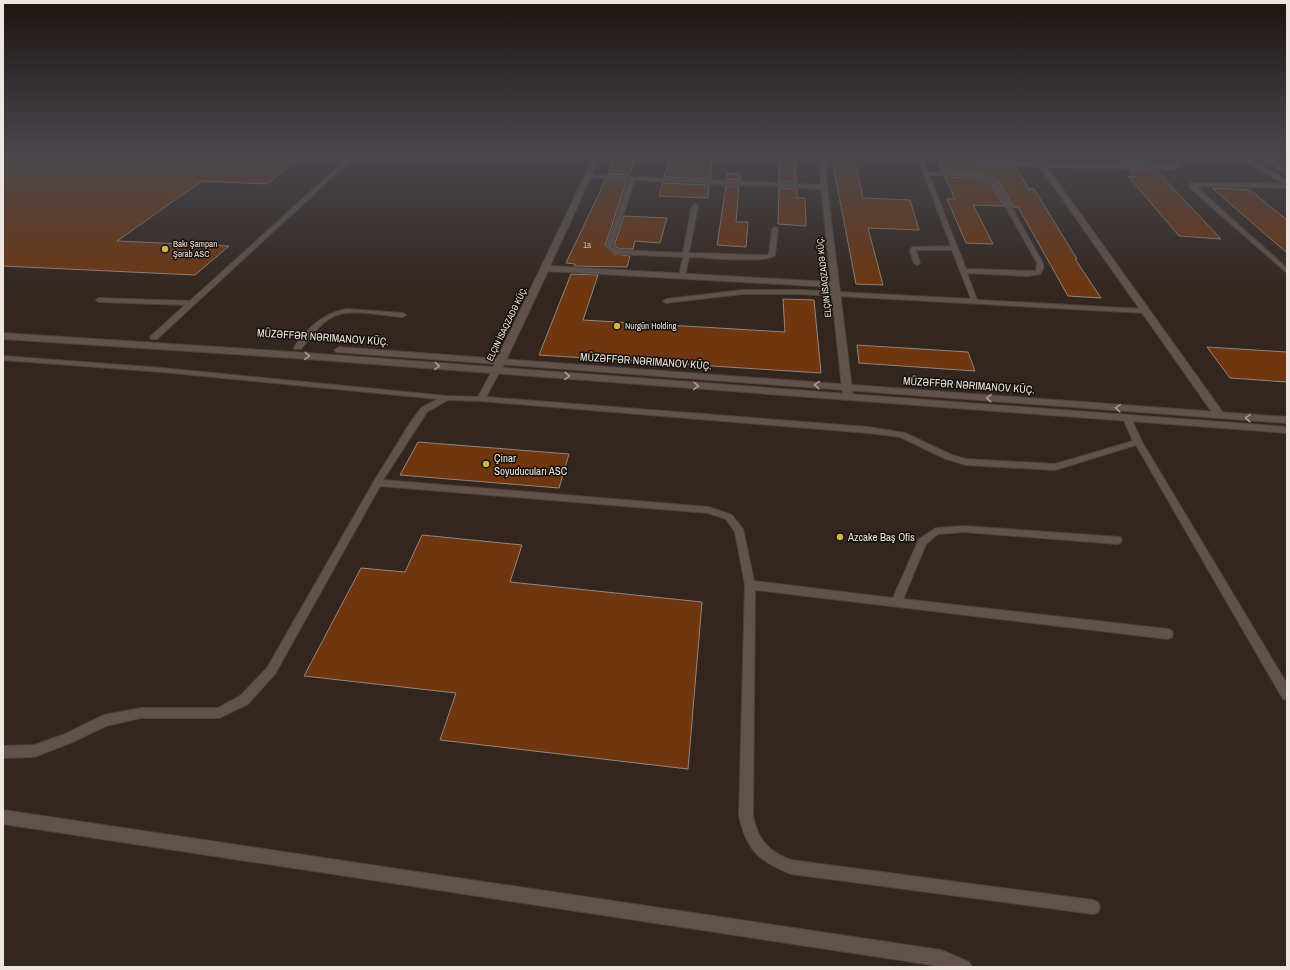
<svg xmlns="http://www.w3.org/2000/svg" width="1290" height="970" viewBox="0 0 1290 970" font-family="'Archivo Narrow',sans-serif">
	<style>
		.building { fill: #6f360f; stroke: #95867d }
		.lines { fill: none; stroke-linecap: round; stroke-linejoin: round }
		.lane-casing { stroke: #4d433d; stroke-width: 2 }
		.street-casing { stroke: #4d433d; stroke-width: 2 }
		.secondary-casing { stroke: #4d433d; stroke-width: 2 }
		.lane { fill: #61534b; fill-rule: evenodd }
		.street { fill: #61534b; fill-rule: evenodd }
		.secondary { fill: #61534b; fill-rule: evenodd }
		.oneway { stroke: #a89c96 }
		.poi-dot { fill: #ceb837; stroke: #16100d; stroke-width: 1.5 }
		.labels { text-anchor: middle; stroke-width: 3; stroke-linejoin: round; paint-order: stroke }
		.far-poi-label { font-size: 9px; fill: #eee6e1; stroke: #16100d; text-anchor: start }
		.number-label { font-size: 9px; fill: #cebaac }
		.far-street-label { font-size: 9px; fill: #eee6e1; stroke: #16100d }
		.street-label { font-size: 11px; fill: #eee6e1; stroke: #16100d }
		.poi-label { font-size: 11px; fill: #eee6e1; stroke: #16100d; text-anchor: start }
	</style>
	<rect width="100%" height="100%" fill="#32261f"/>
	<path class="building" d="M 3,155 L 302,155 L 267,184 L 202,181 L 117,241 L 229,246 L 195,275 L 3,266 Z
		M 614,155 L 637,155 L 629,175 L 608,174 Z
		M 671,155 L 712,156 L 710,179 L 664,177 Z
		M 1113,155 L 1141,155 L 1150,164 L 1121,163 Z
		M 779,158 L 795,159 L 796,182 L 779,182 Z
		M 832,159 L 855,160 L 863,198 L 910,200 L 919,230 L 868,228 L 883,285 L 856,284 Z
		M 939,164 L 1015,167 L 1029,189 L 1034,189 L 1077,259 L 1075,259 L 1101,298 L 1068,296 L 1018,207 L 1013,207 L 997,179 L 981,174 L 943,171 Z
		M 1129,170 L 1157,171 L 1221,239 L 1179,236 L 1128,176 L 1135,177 Z
		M 727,173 L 740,174 L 740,180 L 726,179 Z
		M 945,177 L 980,178 L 991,183 L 1004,206 L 973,205 L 993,244 L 966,243 L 947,199 L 955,199 Z
		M 606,179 L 627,180 L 605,246 L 614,254 L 630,256 L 627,267 L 574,266 L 575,264 L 566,263 Z
		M 663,183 L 709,185 L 708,198 L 659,196 Z
		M 726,186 L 739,186 L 736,222 L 748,222 L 746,247 L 717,245 Z
		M 779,188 L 797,189 L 797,198 L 805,198 L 806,226 L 778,224 Z
		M 1212,188 L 1250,190 L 1287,220 L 1287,253 Z
		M 624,216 L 667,218 L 660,243 L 635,241 L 633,249 L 619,249 L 614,246 Z
		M 571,274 L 598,275 L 583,320 L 785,332 L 783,299 L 814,300 L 821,373 L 539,355 Z
		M 857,345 L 968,352 L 975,371 L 859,363 Z
		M 1207,347 L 1287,352 L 1287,382 L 1230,378 Z
		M 418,442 L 569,454 L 559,488 L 400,475 Z
		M 422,535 L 522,545 L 510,582 L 702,602 L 688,769 L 440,740 L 456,693 L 304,676 L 361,568 L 405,572 Z"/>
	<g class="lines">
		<g class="lane-casing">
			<path id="lane" d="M 351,155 L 356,155 L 157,339 L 151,339 L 150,337 L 185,305 L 99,302 L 96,300 L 99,298 L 190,301 Z
				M 920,157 L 922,158 L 928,172 L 981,175 L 996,180 L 1043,263 L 1043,269 L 1040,274 L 1028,276 L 967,273 L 977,300 L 1144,309 L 1147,311 L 1144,313 L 800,294 L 743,294 L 666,303 L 663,301 L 666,299 L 743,290 L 800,290 L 971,299 L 952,250 L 916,250 L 920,263 L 917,265 L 914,263 L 910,251 L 912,247 L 951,246 L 918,158 ZM 929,175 L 980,177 L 992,182 L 1037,263 L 1036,271 L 966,269 Z
				M 589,175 L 824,185 L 827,187 L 824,189 L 635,180 L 612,247 L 619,250 L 683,253 L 692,206 L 695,204 L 698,206 L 689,253 L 767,255 L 769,254 L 772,229 L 775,227 L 778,229 L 775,255 C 766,264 704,257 689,257 L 685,276 L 682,278 L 679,276 L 683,257 L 618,254 C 613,253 609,251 606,247 L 630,179 L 587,177 L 587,175 Z
				M 1190,183 L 1287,184 L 1287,188 L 1195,186 L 1287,268 L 1287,273 L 1190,188 Z
				M 347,309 L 403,313 L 406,315 L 403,317 C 383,316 353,308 334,316 C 320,323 310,337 301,349 L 295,349 L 294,347 C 308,328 323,313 347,309 Z
				M 3,356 L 162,368 L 447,396 L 478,397 L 492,371 L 496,369 L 500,371 L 486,397 L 868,427 L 905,433 L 952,455 L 966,459 L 1055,464 L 1133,441 L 1123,418 L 1124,416 L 1130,416 L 1142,442 L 1287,684 L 1287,700 L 1283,699 L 1136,445 L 1055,470 L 966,465 L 946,459 L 900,437 L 868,433 L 481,401 L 448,400 L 427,412 L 383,480 L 709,507 L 732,515 L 743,529 L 754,581 L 893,598 L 919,539 L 936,528 L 964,526 L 1120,537 L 1122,540 L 1120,543 L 1117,544 L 964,532 L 938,534 L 926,544 L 903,599 L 1168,629 L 1172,631 L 1173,634 L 1172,637 L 1168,639 L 755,590 L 753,816 C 758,840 768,851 791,860 L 1093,900 L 1098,902 L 1100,907 L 1098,912 L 1093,914 L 791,874 C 759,861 747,851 739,816 L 745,585 L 735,532 L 726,519 L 708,513 L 380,486 L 275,674 L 248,704 L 219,718 L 141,718 L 106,726 L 73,742 L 34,757 L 3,758 L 3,746 L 34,745 L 65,734 L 104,715 L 141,708 L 218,708 L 240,696 L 267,668 L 373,483 L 410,423 L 421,408 L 438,399 L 162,372 L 3,360 Z
				M 3,810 L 941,950 L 969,962 L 972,967 L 945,967 L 3,824 Z"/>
		</g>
		<g class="street-casing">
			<path id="street" d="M 595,155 L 601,155 L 550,266 L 831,282 L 821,187 L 820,155 L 826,155 L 827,187 L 853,397 L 852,399 L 844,399 L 843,397 L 831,287 L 548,271 L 501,371 L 500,373 L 492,373 L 491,371 Z
				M 867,155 L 906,155 L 1037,163 L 1035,159 L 1038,157 L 1044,163 L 1171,166 L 1176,164 L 1175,161 L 1181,157 L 1244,157 L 1245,158 L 1242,160 L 1182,161 L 1182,166 L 1172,170 L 1047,167 L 1224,414 L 1225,416 L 1224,418 L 1216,418 L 1040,167 L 870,157 Z"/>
		</g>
		<g class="secondary-casing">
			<path id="secondary" d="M 1234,155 L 1242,155 L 1287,180 L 1287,185 Z
				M 1254,155 L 1262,155 L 1287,169 L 1287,174 Z
				M 3,333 L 293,352 L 1287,427 L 1287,433 L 293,358 L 3,339 Z
				M 339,347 L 1287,417 L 1287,423 L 336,352 L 334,350 Z"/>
		</g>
		<use href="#lane" class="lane"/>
		<use href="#street" class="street"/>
		<use href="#secondary" class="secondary"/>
	</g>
	<defs><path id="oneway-chevron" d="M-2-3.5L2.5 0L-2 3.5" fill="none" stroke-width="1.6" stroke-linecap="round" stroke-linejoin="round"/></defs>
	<g class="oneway">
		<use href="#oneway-chevron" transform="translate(307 356) rotate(4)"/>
		<use href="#oneway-chevron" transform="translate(437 366) rotate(4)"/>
		<use href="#oneway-chevron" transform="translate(567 376) rotate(4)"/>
		<use href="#oneway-chevron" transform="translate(817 385) rotate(-176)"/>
		<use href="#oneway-chevron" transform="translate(696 386) rotate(4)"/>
		<use href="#oneway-chevron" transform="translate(989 398) rotate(-176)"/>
		<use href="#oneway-chevron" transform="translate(1118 408) rotate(-176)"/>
		<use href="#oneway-chevron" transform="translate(1248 418) rotate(-176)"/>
	</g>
	<linearGradient id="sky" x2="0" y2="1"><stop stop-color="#1c1511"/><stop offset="0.53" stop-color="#49474d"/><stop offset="1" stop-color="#49474d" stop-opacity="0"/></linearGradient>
	<rect width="1290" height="291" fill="url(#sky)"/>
	<g class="poi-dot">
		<circle cx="165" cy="249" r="4"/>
		<circle cx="617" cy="326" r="4"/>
		<circle cx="486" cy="464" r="4"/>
		<circle cx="840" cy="537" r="4"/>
	</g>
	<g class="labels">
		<g class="far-poi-label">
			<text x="173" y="247">Bakı Şampan<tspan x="173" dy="10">Şərab ASC</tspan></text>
			<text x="625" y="329">Nurgün Holding</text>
		</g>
		<g class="number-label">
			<text x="587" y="248">1a</text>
		</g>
		<g class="far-street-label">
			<text transform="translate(824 277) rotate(-96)" y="3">ELÇIN İSAQZADƏ KÜÇ.</text>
			<text transform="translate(507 324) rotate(-64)" y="3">ELÇIN İSAQZADƏ KÜÇ.</text>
		</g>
		<g class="street-label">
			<text transform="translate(323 337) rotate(4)" y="4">MÜZƏFFƏR NƏRIMANOV KÜÇ.</text>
			<text transform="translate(646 361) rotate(4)" y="4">MÜZƏFFƏR NƏRIMANOV KÜÇ.</text>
			<text transform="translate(969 385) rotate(4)" y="4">MÜZƏFFƏR NƏRIMANOV KÜÇ.</text>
		</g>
		<g class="poi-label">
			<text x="494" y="462">Çinar<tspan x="494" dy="13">Soyuducuları ASC</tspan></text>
			<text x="848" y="541">Azcake Baş Ofis</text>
		</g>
	</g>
	<rect width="1290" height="970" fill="none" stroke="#eee6e1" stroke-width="8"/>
</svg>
